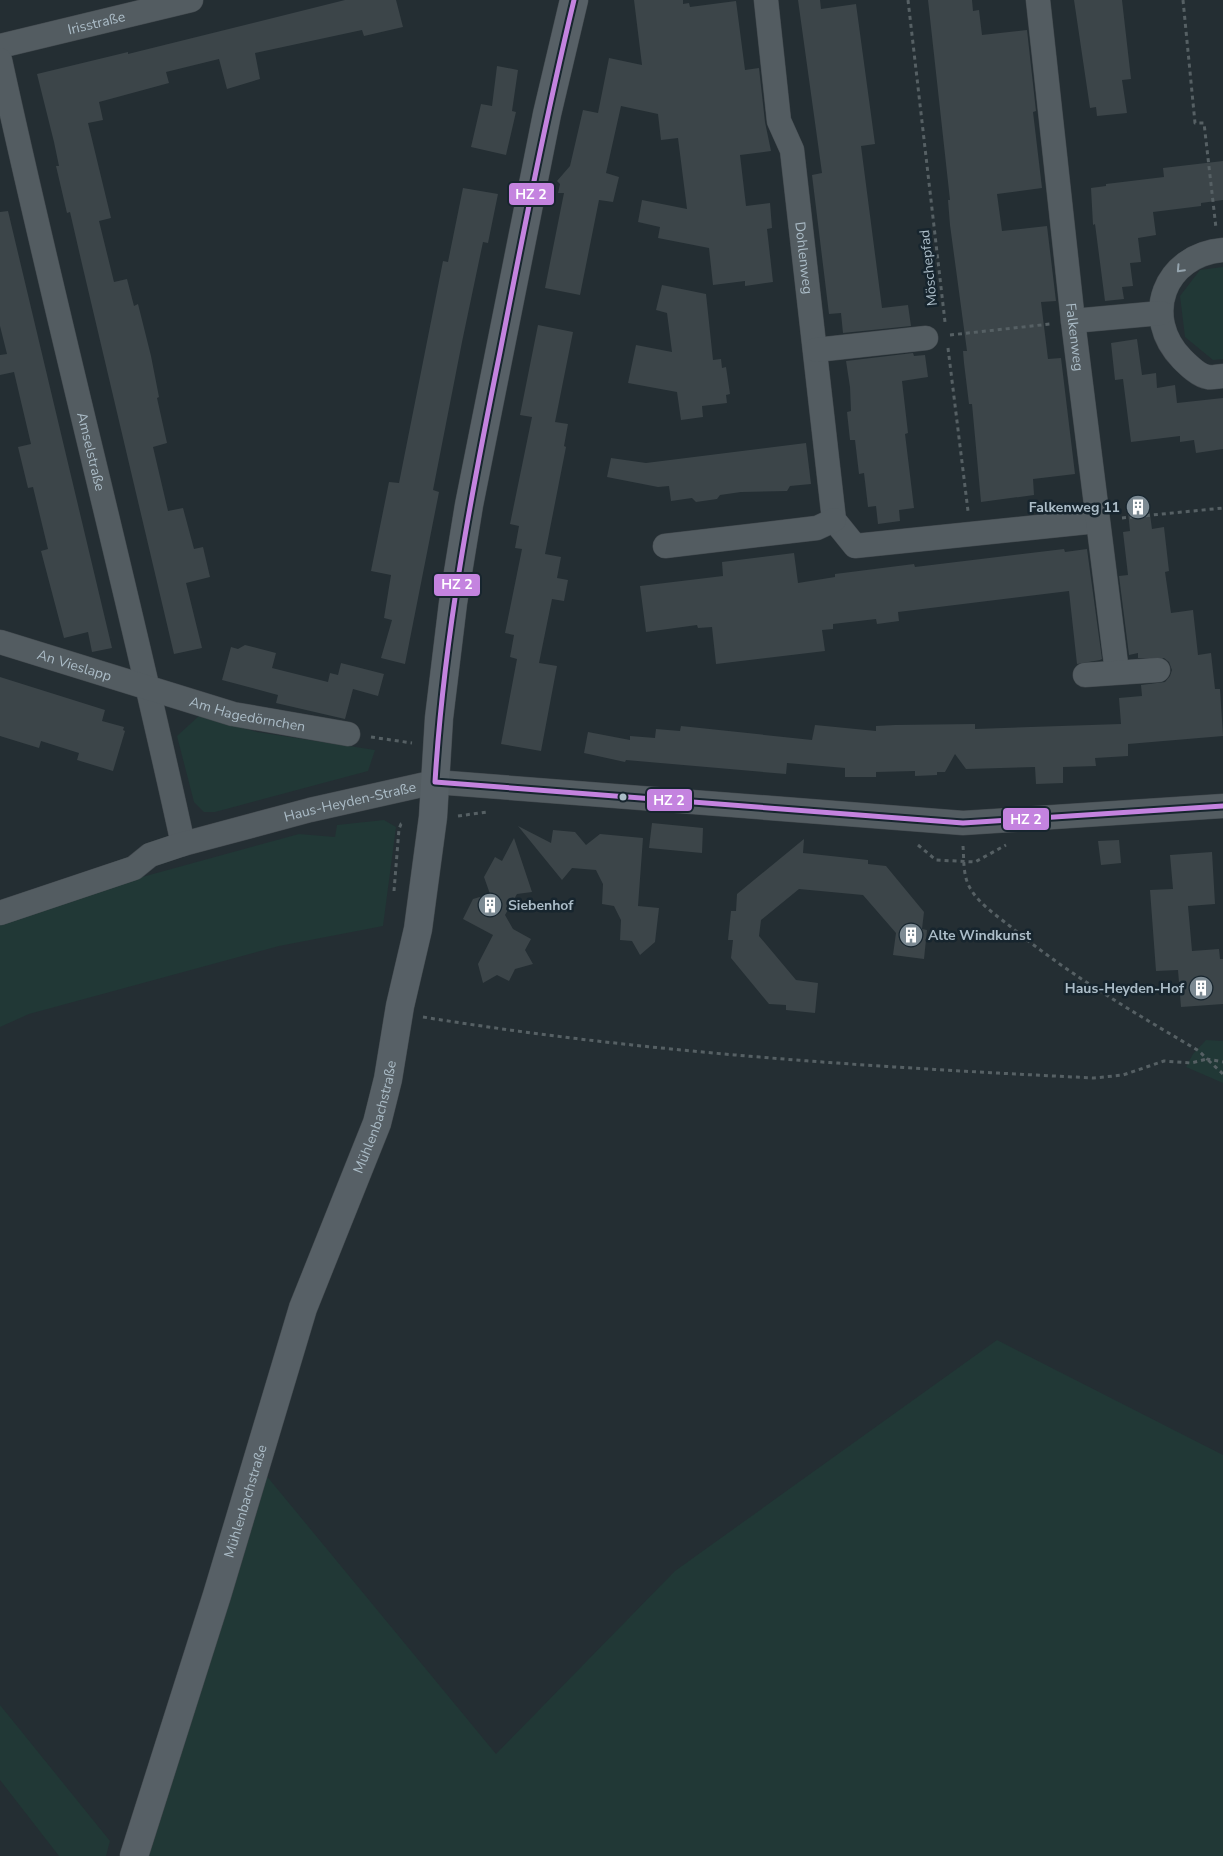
<svg xmlns="http://www.w3.org/2000/svg" width="1223" height="1856" viewBox="0 0 1223 1856" font-family="'Nunito Sans',sans-serif">
	<style>
		.green { fill: #213836 }
		.building { fill: #3c4549 }
		.lines { fill: none; stroke-linecap: round; stroke-linejoin: round }
		.street-casing { stroke: #42494e; stroke-width: 25 }
		.secondary-casing { stroke: #42494e; stroke-width: 29 }
		.path { stroke: #566064; stroke-width: 3; stroke-dasharray: 4 4; stroke-linecap: butt }
		.street { stroke: #535c61; stroke-width: 24 }
		.secondary { stroke: #576066; stroke-width: 28 }
		.bus-1-casing { stroke: #17252e; stroke-width: 9 }
		.bus-1 { stroke: #c483df; stroke-width: 5 }
		.oneway { stroke: #95a4ae }
		.bus-dot { fill: #abbcc7; stroke: #17252e; stroke-width: 2 }
		.labels { text-anchor: middle; stroke-width: 5; stroke-linejoin: round; paint-order: stroke }
		.street-label { font-size: 14px; fill: #abbcc7; stroke: #17252e }
		.poi-label { font-size: 14px; font-weight: bold; fill: #abbcc7; stroke: #17252e; text-anchor: end }
		.line-badge { stroke: #17252e; stroke-width: 2 }
		.badge-label { font-size: 14px; text-anchor: middle; font-weight: bold; fill: #fff }
	</style>
	<rect width="100%" height="100%" fill="#242e33"/>
	<path class="green" d="M 1223,267 L 1223,359 L 1213,360 L 1185,337 L 1180,296 L 1200,270 Z
		M 200,715 L 257,732 L 375,750 L 368,771 L 215,812 L 204,812 L 194,802 L 177,736 Z
		M 384,820 L 396,827 L 383,926 L 279,946 L 29,1014 L 0,1027 L 0,916 L 299,834 L 335,837 L 337,825 Z
		M 1206,1040 L 1223,1041 L 1223,1083 L 1186,1067 L 1193,1054 Z
		M 997,1340 L 1223,1455 L 1223,1856 L 143,1856 L 265,1474 L 496,1754 L 675,1571 Z
		M 0,1705 L 110,1841 L 106,1856 L 59,1856 L 0,1780 Z"/>
	<path class="building" d="M 345,0 L 396,0 L 403,27 L 364,36 L 362,30 L 255,53 L 260,79 L 227,89 L 219,59 L 166,72 L 169,83 L 99,102 L 103,120 L 88,123 L 111,218 L 99,221 L 114,282 L 127,279 L 134,306 L 138,304 L 151,356 L 159,397 L 157,398 L 167,443 L 153,447 L 168,511 L 183,508 L 194,549 L 203,547 L 210,577 L 186,583 L 202,648 L 174,654 L 82,264 L 70,212 L 67,213 L 56,166 L 59,166 L 54,142 L 37,74 L 128,52 L 128,54 Z
		M 634,0 L 683,0 L 683,4 L 689,3 L 690,7 L 736,1 L 745,70 L 759,68 L 765,122 L 771,151 L 740,155 L 746,206 L 770,203 L 772,228 L 767,229 L 773,282 L 745,286 L 745,281 L 713,285 L 709,248 L 658,238 L 660,227 L 638,222 L 642,200 L 687,209 L 678,138 L 661,140 L 658,114 L 621,106 L 606,173 L 619,177 L 613,202 L 599,200 L 580,295 L 545,288 L 564,193 L 558,193 L 560,184 L 557,181 L 570,166 L 583,110 L 598,113 L 609,58 L 642,65 Z
		M 798,0 L 820,0 L 821,9 L 856,4 L 875,144 L 861,146 L 882,308 L 908,305 L 911,326 L 843,333 L 841,313 L 829,314 L 812,175 L 822,173 Z
		M 928,0 L 972,0 L 973,11 L 979,10 L 982,35 L 1027,30 L 1036,111 L 1033,112 L 1042,188 L 997,194 L 1002,231 L 1047,226 L 1056,301 L 1041,302 L 1048,359 L 1061,358 L 1075,474 L 1033,479 L 1034,495 L 981,502 L 972,404 L 969,404 L 964,363 L 963,351 L 967,351 L 950,225 L 948,200 L 950,200 Z
		M 1074,0 L 1122,0 L 1131,79 L 1122,80 L 1127,113 L 1097,116 L 1096,107 L 1090,108 Z
		M 497,66 L 518,70 L 512,111 L 516,112 L 506,155 L 471,147 L 481,104 L 492,106 Z
		M 1223,161 L 1223,200 L 1201,203 L 1201,206 L 1153,212 L 1156,235 L 1138,238 L 1141,262 L 1130,263 L 1133,286 L 1122,287 L 1124,299 L 1105,301 L 1095,224 L 1093,225 L 1091,188 L 1106,186 L 1106,184 L 1164,177 L 1163,168 Z
		M 463,188 L 498,194 L 488,243 L 483,242 L 462,342 L 433,490 L 439,492 L 405,664 L 381,658 L 392,620 L 384,618 L 391,575 L 371,571 L 389,482 L 399,483 L 443,261 L 448,262 Z
		M 8,211 L 112,648 L 92,652 L 88,632 L 64,638 L 41,551 L 48,549 L 33,487 L 28,488 L 18,447 L 31,444 L 14,372 L 0,375 L 0,355 L 7,354 L 0,326 L 0,212 Z
		M 662,285 L 706,294 L 713,360 L 721,359 L 722,368 L 726,367 L 730,394 L 726,395 L 727,403 L 702,406 L 703,417 L 681,420 L 677,392 L 628,383 L 636,345 L 672,352 L 667,313 L 656,310 Z
		M 538,325 L 573,332 L 555,422 L 568,424 L 564,446 L 566,447 L 545,554 L 561,557 L 557,578 L 568,580 L 564,601 L 552,599 L 539,663 L 557,666 L 541,751 L 501,744 L 517,659 L 510,657 L 514,635 L 505,633 L 522,549 L 515,548 L 519,526 L 510,524 L 532,417 L 520,415 Z
		M 1137,339 L 1142,375 L 1156,373 L 1157,388 L 1175,385 L 1177,403 L 1223,398 L 1223,449 L 1196,453 L 1194,440 L 1180,442 L 1180,436 L 1131,442 L 1123,379 L 1115,380 L 1111,343 Z
		M 913,353 L 914,356 L 925,355 L 928,377 L 902,381 L 908,433 L 905,434 L 914,508 L 899,510 L 900,521 L 878,524 L 876,506 L 868,507 L 864,473 L 859,474 L 855,440 L 850,440 L 847,412 L 851,411 L 850,387 L 846,361 Z
		M 806,443 L 811,484 L 790,486 L 787,491 L 741,492 L 720,495 L 717,499 L 696,502 L 692,498 L 671,501 L 669,486 L 658,487 L 607,477 L 611,458 L 646,463 Z
		M 1148,500 L 1152,529 L 1164,527 L 1169,571 L 1165,572 L 1171,613 L 1193,610 L 1198,655 L 1211,653 L 1215,689 L 1220,689 L 1223,736 L 1128,744 L 1128,756 L 1095,758 L 1096,766 L 1063,767 L 1063,783 L 1036,784 L 1035,767 L 966,769 L 955,754 L 945,772 L 937,772 L 937,775 L 915,776 L 915,771 L 876,772 L 876,777 L 845,777 L 845,768 L 787,763 L 786,774 L 626,760 L 625,762 L 584,753 L 588,732 L 630,740 L 630,736 L 655,738 L 656,729 L 680,731 L 681,726 L 812,740 L 815,725 L 876,731 L 876,726 L 895,725 L 975,724 L 975,729 L 1121,724 L 1119,698 L 1142,696 L 1141,685 L 1165,682 L 1170,676 L 1172,670 L 1169,662 L 1164,658 L 1138,658 L 1138,653 L 1129,655 L 1119,576 L 1128,575 L 1123,532 L 1130,531 L 1127,502 Z
		M 1064,549 L 1065,552 L 1087,549 L 1102,659 L 1100,660 L 1077,664 L 1069,591 L 898,612 L 899,621 L 877,624 L 876,619 L 833,624 L 833,629 L 822,630 L 825,651 L 716,664 L 712,627 L 698,628 L 697,625 L 646,632 L 640,586 L 723,576 L 722,562 L 794,553 L 798,583 L 835,577 L 835,574 L 914,564 L 915,567 Z
		M 245,645 L 276,653 L 272,668 L 328,682 L 330,673 L 338,675 L 341,663 L 384,674 L 378,696 L 353,689 L 345,719 L 276,703 L 278,695 L 222,680 L 231,647 L 238,649 Z
		M 0,677 L 105,710 L 102,721 L 124,727 L 123,730 L 125,731 L 113,771 L 77,760 L 79,753 L 41,741 L 39,748 L 0,736 Z
		M 652,823 L 703,828 L 702,853 L 649,848 Z
		M 518,826 L 551,843 L 553,830 L 575,832 L 586,845 L 600,834 L 643,838 L 638,906 L 659,908 L 655,942 L 640,955 L 632,941 L 620,940 L 621,920 L 614,906 L 602,904 L 603,884 L 596,870 L 572,868 L 562,880 Z
		M 514,838 L 532,892 L 517,894 L 505,915 L 513,929 L 531,939 L 525,950 L 533,964 L 515,969 L 509,981 L 497,975 L 483,983 L 478,964 L 493,935 L 463,919 L 473,899 L 490,894 L 484,877 L 495,857 L 502,861 Z
		M 804,839 L 803,853 L 868,860 L 868,864 L 886,866 L 924,912 L 922,929 L 927,930 L 924,959 L 893,955 L 896,933 L 863,895 L 799,889 L 761,920 L 759,936 L 796,980 L 818,983 L 815,1013 L 786,1010 L 786,1005 L 769,1004 L 731,958 L 733,940 L 728,940 L 731,911 L 736,911 L 737,894 Z
		M 1119,840 L 1121,863 L 1101,865 L 1098,841 Z
		M 1212,852 L 1215,904 L 1188,906 L 1192,951 L 1219,949 L 1220,959 L 1223,959 L 1223,1004 L 1181,1007 L 1178,970 L 1156,971 L 1150,890 L 1173,889 L 1170,855 Z"/>
	<g class="lines">
		<g class="street-casing">
			<g id="street">
				<path id="s1" d="M 766,0 L 779,121 L 792,150 L 834,520 L 855,546 L 1097,521"/>
				<path id="s2" d="M 1038,0 L 1073,321 L 1117,672"/>
				<path id="s3" d="M 0,46 L 191,0"/>
				<path id="s4" d="M 0,60 C 57,322 126,582 183,844"/>
				<path d="M 1223,250 C 1164,255 1141,317 1182,359 C 1188,365 1199,376 1208,377 C 1212,378 1219,376 1223,376"/>
				<path d="M 1073,321 L 1161,313"/>
				<path d="M 816,350 L 926,338"/>
				<path d="M 665,546 L 817,528 L 834,520"/>
				<path id="s5" d="M 0,642 L 233,714 L 348,734"/>
				<path d="M 1085,675 L 1158,670"/>
				<path id="s6" d="M 0,913 L 134,868 L 150,855 L 183,844 L 310,810 L 435,782 L 963,823 L 1223,806"/>
			</g>
		</g>
		<g class="secondary-casing">
			<g id="secondary">
				<path id="s7" d="M 134,1856 L 217,1595 L 303,1308 L 377,1123 L 388,1079 L 400,1006 L 418,929 L 433,817 L 439,718 L 453,603 L 469,505 L 547,114 L 574,0"/>
			</g>
		</g>
		<path class="path" d="M 908,0 L 945,322
			M 1183,0 L 1195,123 L 1204,123 L 1216,228
			M 950,335 L 1050,324
			M 948,348 L 968,511
			M 1122,518 L 1223,508
			M 371,737 L 412,743
			M 458,816 L 487,812
			M 918,845 L 936,860 L 975,862 L 1006,845
			M 963,846 C 964,859 963,872 968,884 C 976,902 996,915 1011,927 C 1069,975 1135,1013 1199,1051 L 1207,1059 L 1223,1062
			M 394,891 L 399,829 L 401,824 L 405,823
			M 423,1017 C 645,1053 869,1067 1094,1078 L 1123,1075 L 1164,1061 L 1191,1063 L 1207,1059 L 1223,1074"/>
		<use href="#street" class="street"/>
		<use href="#secondary" class="secondary"/>
		<g class="bus-1-casing">
			<path id="bus-1" d="M 435,782 C 444,636 471,495 500,352 C 523,234 546,117 574,0
				M 435,782 L 963,823 L 1223,806"/>
		</g>
		<use href="#bus-1" class="bus-1"/>
	</g>
	<defs><path id="oneway-chevron" d="M-2-3.5L2.5 0L-2 3.5" fill="none" stroke-width="1.6" stroke-linecap="round" stroke-linejoin="round" transform="scale(1.25)"/></defs>
	<use class="oneway" href="#oneway-chevron" transform="translate(1180 269) rotate(133)"/>
	<defs>
		<g id="building-disc" transform="scale(1.25)"><circle r="9.5" fill="#7c8a93" stroke="#17252e"/><path d="M-4-6H4V6H1V3H-1V6H-4ZM-2.5-4.3h1.7v1.8h-1.7ZM.8-4.3h1.7v1.8H.8ZM-2.5-1h1.7V.8h-1.7ZM.8-1h1.7V.8H.8Z" fill="#fff"/></g>
	</defs>
	<g fill-rule="evenodd">
		<use href="#building-disc" x="1138" y="507"/>
		<use href="#building-disc" x="490" y="905"/>
		<use href="#building-disc" x="911" y="935"/>
		<use href="#building-disc" x="1201" y="988"/>
	</g>
	<circle class="bus-dot" cx="623" cy="797" r="4.5"/>
	<g class="labels">
		<g class="street-label">
			<text dy="5" stroke="none"><textPath href="#s3" startOffset="99">Irisstraße</textPath></text>
			<text dy="5" stroke="none"><textPath href="#s1" startOffset="262">Dohlenweg</textPath></text>
			<text transform="translate(928 268) rotate(-96)" y="5">Möschepfad</text>
			<text dy="5" stroke="none"><textPath href="#s2" startOffset="339">Falkenweg</textPath></text>
			<text dy="5" stroke="none"><textPath href="#s4" startOffset="402">Amselstraße</textPath></text>
			<text dy="5" stroke="none"><textPath href="#s5" startOffset="78">An Vieslapp</textPath></text>
			<text dy="5" stroke="none"><textPath href="#s5" startOffset="258">Am Hagedörnchen</textPath></text>
			<text dy="5" stroke="none"><textPath href="#s6" startOffset="369">Haus-Heyden-Straße</textPath></text>
			<text dy="5" stroke="none"><textPath href="#s7" startOffset="778">Mühlenbachstraße</textPath></text>
			<text dy="5" stroke="none"><textPath href="#s7" startOffset="372">Mühlenbachstraße</textPath></text>
		</g>
		<g class="poi-label">
			<text x="1120" y="512">Falkenweg 11</text>
			<text x="508" y="910" text-anchor="start">Siebenhof</text>
			<text x="928" y="940" text-anchor="start">Alte Windkunst</text>
			<text x="1184" y="993">Haus-Heyden-Hof</text>
		</g>
	</g>
	<g class="line-badge">
		<rect x="508" y="182" width="47" height="24" rx="5" fill="#c483df"/>
		<rect x="433" y="573" width="48" height="24" rx="5" fill="#c483df"/>
		<rect x="646" y="788" width="47" height="24" rx="5" fill="#c483df"/>
		<rect x="1002" y="807" width="48" height="24" rx="5" fill="#c483df"/>
	</g>
	<g class="badge-label">
		<text x="531" y="199">HZ 2</text>
		<text x="457" y="589">HZ 2</text>
		<text x="669" y="805">HZ 2</text>
		<text x="1026" y="824">HZ 2</text>
	</g>
</svg>
